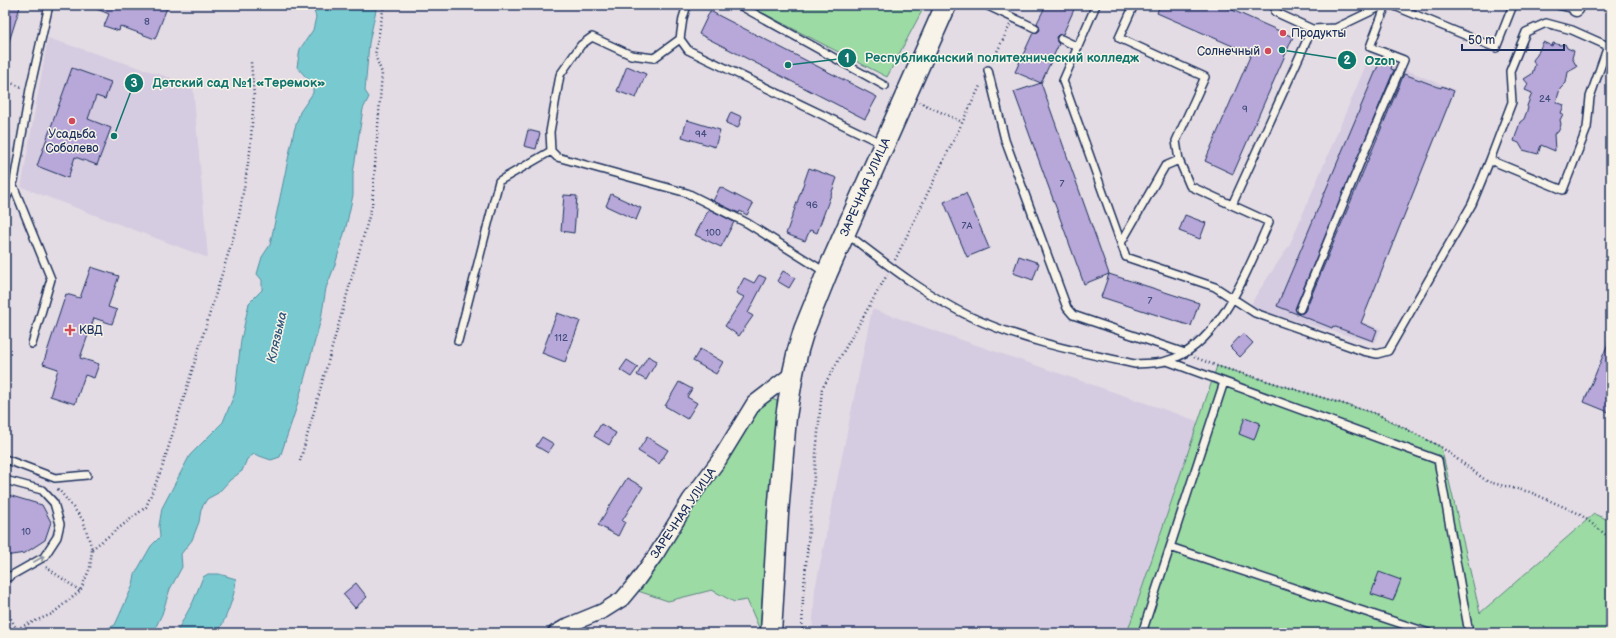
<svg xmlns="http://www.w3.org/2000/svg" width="1616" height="638" viewBox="0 0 1616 638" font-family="'Balsamiq Sans',sans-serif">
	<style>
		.built { fill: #d6cce1 }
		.green { fill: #9cdba4; stroke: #5c8581 }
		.water { fill: #79cad0; stroke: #538ca2 }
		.building { fill: #b7a8d9; stroke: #1b2f5e }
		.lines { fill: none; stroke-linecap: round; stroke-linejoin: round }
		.lane-casing { stroke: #1b2f5e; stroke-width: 10 }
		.street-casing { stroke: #1b2f5e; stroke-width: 17 }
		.secondary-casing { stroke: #1b2f5e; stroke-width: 23 }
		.path { stroke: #1b2f5e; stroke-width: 2.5; stroke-dasharray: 1 3; stroke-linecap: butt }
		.lane { stroke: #f7f3e8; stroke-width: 7 }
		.street { stroke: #f7f3e8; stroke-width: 14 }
		.secondary { stroke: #f7f3e8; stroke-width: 20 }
		.oneway { stroke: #8991a3 }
		.poi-dot { fill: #d1495b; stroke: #f7f3e8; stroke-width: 1.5 }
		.labels { text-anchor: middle; stroke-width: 3; stroke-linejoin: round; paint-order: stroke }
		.number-label { font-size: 10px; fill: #424d7d }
		.poi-label { font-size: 12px; fill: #1b2f5e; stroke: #f7f3e8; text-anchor: start }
		.street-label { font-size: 12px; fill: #1b2f5e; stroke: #f7f3e8 }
		.water-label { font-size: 13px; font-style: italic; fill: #32567a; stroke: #f7f3e8 }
		.leader { fill: none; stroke: #0f766e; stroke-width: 1.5 }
		.callout-dot { fill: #0f766e; stroke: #f7f3e8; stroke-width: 1.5 }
		.mark-label { font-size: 12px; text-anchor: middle; font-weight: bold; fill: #fff }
		.callout-label { font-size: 13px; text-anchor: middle; font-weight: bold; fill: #0f766e; stroke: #f7f3e8; stroke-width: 3; stroke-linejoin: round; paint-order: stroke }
	</style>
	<rect width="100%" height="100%" fill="#e4dce4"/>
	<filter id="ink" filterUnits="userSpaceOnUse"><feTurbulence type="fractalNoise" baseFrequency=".025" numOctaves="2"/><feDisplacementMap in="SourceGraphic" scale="8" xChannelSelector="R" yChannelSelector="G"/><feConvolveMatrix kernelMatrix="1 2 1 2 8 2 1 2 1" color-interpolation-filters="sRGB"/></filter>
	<g filter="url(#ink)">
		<path class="built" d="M 48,38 L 193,85 L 208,258 L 21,187 Z
			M 1370,55 L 1455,90 L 1361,321 L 1381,329 L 1375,343 L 1249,308 L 1256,295 L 1290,244 Z
			M 872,309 L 1198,421 L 1127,633 L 812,633 L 815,589 Z"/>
		<path class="green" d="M 747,5 L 925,5 L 887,77 Z
			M 1217,366 L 1377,414 L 1441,447 L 1480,613 L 1594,514 L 1611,521 L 1611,633 L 1127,633 Z
			M 769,398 L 777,401 L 760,630 L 747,600 L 734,602 L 712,590 L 668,601 L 638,591 L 759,406 Z"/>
		<path class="water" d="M 312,5 L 377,5 L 369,43 L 365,91 L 369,97 L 363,109 L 360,128 L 353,174 L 353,195 L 346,227 L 335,265 L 326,288 L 321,319 L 296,409 L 280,457 L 271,460 L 254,454 L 247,459 L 242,471 L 230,480 L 218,493 L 207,499 L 201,509 L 199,522 L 192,540 L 181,554 L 182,567 L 170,589 L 162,614 L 153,633 L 102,633 L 104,630 L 115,625 L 133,585 L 135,574 L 151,546 L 160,537 L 159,526 L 162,508 L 190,455 L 223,422 L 235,393 L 241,340 L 249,303 L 262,290 L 262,280 L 257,274 L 262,257 L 270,245 L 294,131 L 300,112 L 313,93 L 313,85 L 297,67 L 300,49 L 313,30 L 316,17 Z
			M 208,574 L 219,574 L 236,579 C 235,597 226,617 218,633 L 176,633 L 193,602 L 203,577 Z"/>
		<path class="building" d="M 5,5 L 14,5 L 20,7 L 7,48 L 5,48 Z
			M 87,5 L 138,5 L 149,9 L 150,5 L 168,5 L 155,39 L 120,26 L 119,31 L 104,26 L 109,14 Z
			M 1046,5 L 1076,5 L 1063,34 L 1058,35 L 1056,37 L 1057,42 L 1059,44 L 1041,83 L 1015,72 L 1033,33 L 1038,32 L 1040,30 L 1039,25 L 1037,23 Z
			M 1160,5 L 1221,5 L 1293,37 L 1233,174 L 1205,161 L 1251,54 L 1157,13 Z
			M 710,11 L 877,97 L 865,119 L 699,34 Z
			M 1543,42 L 1552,46 L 1553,43 L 1560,45 L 1565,44 L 1567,48 L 1574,51 L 1572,58 L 1577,67 L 1568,72 L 1566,83 L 1560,89 L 1556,102 L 1564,105 L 1561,113 L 1563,114 L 1560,120 L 1561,124 L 1560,128 L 1558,132 L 1554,134 L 1555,151 L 1541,145 L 1538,154 L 1523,150 L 1519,143 L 1514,141 L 1520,122 L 1524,119 L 1528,108 L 1527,106 L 1532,93 L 1525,90 L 1528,84 L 1524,79 L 1532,74 L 1535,65 L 1533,60 L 1537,55 Z
			M 1380,61 L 1392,65 L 1391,69 L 1394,70 L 1295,309 L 1298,314 L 1303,313 L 1305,311 L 1404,74 L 1441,88 L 1442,86 L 1454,91 L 1361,323 L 1377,330 L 1373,341 L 1333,326 L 1332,328 L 1277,306 Z
			M 627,66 L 646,74 L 636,98 L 617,91 Z
			M 72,68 L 111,82 L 105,99 L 96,96 L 88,119 L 111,128 L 97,165 L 75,157 L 68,178 L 37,166 Z
			M 1041,83 L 1109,274 L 1084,284 L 1014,92 Z
			M 731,112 L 742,117 L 738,128 L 726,123 Z
			M 687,120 L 720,130 L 715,147 L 682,137 Z
			M 528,130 L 540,133 L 536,149 L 524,146 Z
			M 809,168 L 837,178 L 817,233 L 810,230 L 805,241 L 786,234 Z
			M 720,187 L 753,204 L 747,215 L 740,211 L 739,213 L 713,201 Z
			M 966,193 L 989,248 L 967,257 L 944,202 Z
			M 611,194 L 641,208 L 636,220 L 606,206 Z
			M 564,195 L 577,196 L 574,233 L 561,231 Z
			M 709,209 L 734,222 L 721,247 L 695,235 Z
			M 1185,215 L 1206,223 L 1200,239 L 1179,231 Z
			M 1019,256 L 1039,263 L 1033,280 L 1013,273 Z
			M 91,267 L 119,276 L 108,307 L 117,310 L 112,324 L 94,318 L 80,358 L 99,364 L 94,378 L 85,375 L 75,404 L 50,396 L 58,369 L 43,364 L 66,294 L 80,298 Z
			M 783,271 L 795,278 L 789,288 L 777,281 Z
			M 1109,274 L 1199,303 L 1191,326 L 1101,297 Z
			M 759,275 L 766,278 L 748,313 L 753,316 L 739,336 L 725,326 L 744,297 L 736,293 L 744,278 L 754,283 Z
			M 557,313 L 580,321 L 565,362 L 542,353 Z
			M 1243,333 L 1253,343 L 1240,357 L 1230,347 Z
			M 1611,336 L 1611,413 L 1584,402 Z
			M 700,349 L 723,362 L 716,374 L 693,361 Z
			M 648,356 L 657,361 L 646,380 L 637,375 Z
			M 627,360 L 638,367 L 631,377 L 620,370 Z
			M 679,382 L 692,389 L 687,397 L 697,403 L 687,419 L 665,406 Z
			M 1245,417 L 1260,423 L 1254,440 L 1239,434 Z
			M 601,424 L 616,433 L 609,445 L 594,436 Z
			M 542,437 L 554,444 L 548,453 L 536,446 Z
			M 647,437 L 668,450 L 659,464 L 638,451 Z
			M 627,478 L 643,487 L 622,521 L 625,522 L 618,536 L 598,525 Z
			M 5,494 L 42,505 L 51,522 L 45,540 L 25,553 L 5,556 Z
			M 1379,572 L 1401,580 L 1393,601 L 1371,594 Z
			M 356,583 L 367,597 L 355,608 L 343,594 Z"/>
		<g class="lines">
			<g class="lane-casing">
				<path id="lane" d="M 687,5 L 683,18 L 680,39 L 688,50 L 883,144
					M 739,5 L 885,86
					M 986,5 L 1035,28
					M 1096,5 L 1063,81 L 1126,257 L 1215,287 L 1255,313 L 1363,351 L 1377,354 L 1388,351 L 1472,204 L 1490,160 L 1563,190 L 1587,128 L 1590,97 L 1608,46 L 1572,30 L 1546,23 L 1526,32 L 1510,71 L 1512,102 L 1490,160
					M 1392,5 L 1496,48 L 1513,5
					M 1558,5 L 1576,9
					M 1312,29 L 1336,28 L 1384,5
					M 680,39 L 654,58 L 631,55 L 592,37 L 581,45 L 560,75 L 550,132 L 551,151 L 557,157 L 687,193 L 747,223 L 825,272
					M 1061,39 L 1078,47
					M 988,70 L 1005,140 L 1067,308 L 1073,315 L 1185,353
					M 13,185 L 51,279 L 32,344
					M 5,201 L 14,181 L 30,89 L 49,5
					M 1232,205 L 1312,29 L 1275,12
					M 847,234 C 885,263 928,297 971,317 C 1023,341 1079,352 1135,364 C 1145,363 1156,364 1166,361 C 1220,347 1248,268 1269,222 L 1190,186 L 1179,160 L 1176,141 L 1205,77 L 1119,38 L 1134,5
					M 1121,243 L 1165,166 L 1179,160
					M 1300,309 L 1362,158 L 1404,60 L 1370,47 L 1386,5
					M 458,341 L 499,181 L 551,151
					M 1167,361 L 1438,460 L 1469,633
					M 5,459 L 55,478 L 87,475
					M 5,480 L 42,490 L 54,503 L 60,524 L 57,537 L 44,557 L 5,579
					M 1170,547 L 1429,633
					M 1142,633 L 1224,382"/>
			</g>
			<g class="street-casing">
				<path id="street" d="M 1576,9 L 1578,5
					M 555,633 L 569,625 L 603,611 L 622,599 L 637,581 L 657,553 L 690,499 L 719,460 L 754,403 L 793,373"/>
			</g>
			<g class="secondary-casing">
				<path id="secondary" d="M 771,633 L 778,514 L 786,417 L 793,373 L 798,350 L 804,330 L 827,273 L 946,5"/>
			</g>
			<path class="path" d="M 992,62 L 1010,25
				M 5,81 L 22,87
				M 919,102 L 962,122
				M 895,260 L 981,84
				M 1194,357 L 1217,366 L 1377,414 L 1441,447 L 1488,482 L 1530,492 L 1580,514 L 1611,539
				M 300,461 L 372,206 L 382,73 L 375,55 L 384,5
				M 92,549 L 146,507 L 162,468 L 238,222 L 250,152 L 254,96 L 251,62
				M 46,567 L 80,591
				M 5,608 L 16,628
				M 5,628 L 16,629 L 52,614 L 80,591 L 90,568 L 92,549 L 83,520 L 60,491 L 56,488
				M 802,633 L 803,597 L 822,389 L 887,275"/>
			<use href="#lane" class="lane"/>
			<use href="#street" class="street"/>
			<use href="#secondary" class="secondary"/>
		</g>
		<defs><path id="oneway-shaft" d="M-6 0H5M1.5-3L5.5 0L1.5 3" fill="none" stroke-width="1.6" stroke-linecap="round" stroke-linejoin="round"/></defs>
		<use class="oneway" href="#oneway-shaft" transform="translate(39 559) rotate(-30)"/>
	</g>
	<g class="poi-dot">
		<circle cx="1283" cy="33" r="4"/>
		<circle cx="1268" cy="51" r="4"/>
		<circle cx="72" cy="121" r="4"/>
		<path d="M68 324h4v4h4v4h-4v4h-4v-4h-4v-4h4z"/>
	</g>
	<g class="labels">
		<g class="number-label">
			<text x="147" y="25">8</text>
			<text x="1545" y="102">24</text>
			<text x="1245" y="112">9</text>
			<text x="701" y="137">94</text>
			<text x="1062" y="187">7</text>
			<text x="812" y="208">96</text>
			<text x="967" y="229">7А</text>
			<text x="713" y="236">100</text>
			<text x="1150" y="304">7</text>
			<text x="561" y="341">112</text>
			<text x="26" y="535">10</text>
		</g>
		<g class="poi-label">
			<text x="1291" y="37">Продукты</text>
			<text x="1260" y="55" text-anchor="end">Солнечный</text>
			<text x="72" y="138" text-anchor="middle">Усадьба<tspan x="72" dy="14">Соболево</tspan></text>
			<text x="79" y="334">КВД</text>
		</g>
		<g class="street-label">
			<text transform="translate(865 187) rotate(-66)" y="4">ЗАРЕЧНАЯ УЛИЦА</text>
			<text transform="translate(683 513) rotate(-56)" y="4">ЗАРЕЧНАЯ УЛИЦА</text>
		</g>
		<g class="water-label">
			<text transform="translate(276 337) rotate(-77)" y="5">Клязьма</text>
		</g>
	</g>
	<path class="leader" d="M788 65L847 58M1282 50L1347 60M114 136L134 83"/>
	<g class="callout-dot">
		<circle cx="788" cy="65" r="4"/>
		<circle cx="1282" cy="50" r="4"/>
		<circle cx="114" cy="136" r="4"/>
		<circle cx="847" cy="58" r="10"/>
		<circle cx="1347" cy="60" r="10"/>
		<circle cx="134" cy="83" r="10"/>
	</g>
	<g class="mark-label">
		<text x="847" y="62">1</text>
		<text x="1347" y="64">2</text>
		<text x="134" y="87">3</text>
	</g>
	<g class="callout-label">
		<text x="1002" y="62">Республиканский политехнический колледж</text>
		<text x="1380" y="65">Ozon</text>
		<text x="239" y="87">Детский сад №1 «Теремок»</text>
	</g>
	<rect width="1616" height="638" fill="none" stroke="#f7f3e8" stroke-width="20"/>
	<rect x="10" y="10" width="1596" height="618" fill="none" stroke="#1b2f5e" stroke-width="1.5" filter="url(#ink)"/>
	<path d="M1462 44v6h102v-6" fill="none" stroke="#1b2f5e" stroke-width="2"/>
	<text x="1468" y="44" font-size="12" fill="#1b2f5e" stroke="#f7f3e8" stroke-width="3" paint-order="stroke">50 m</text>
</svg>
